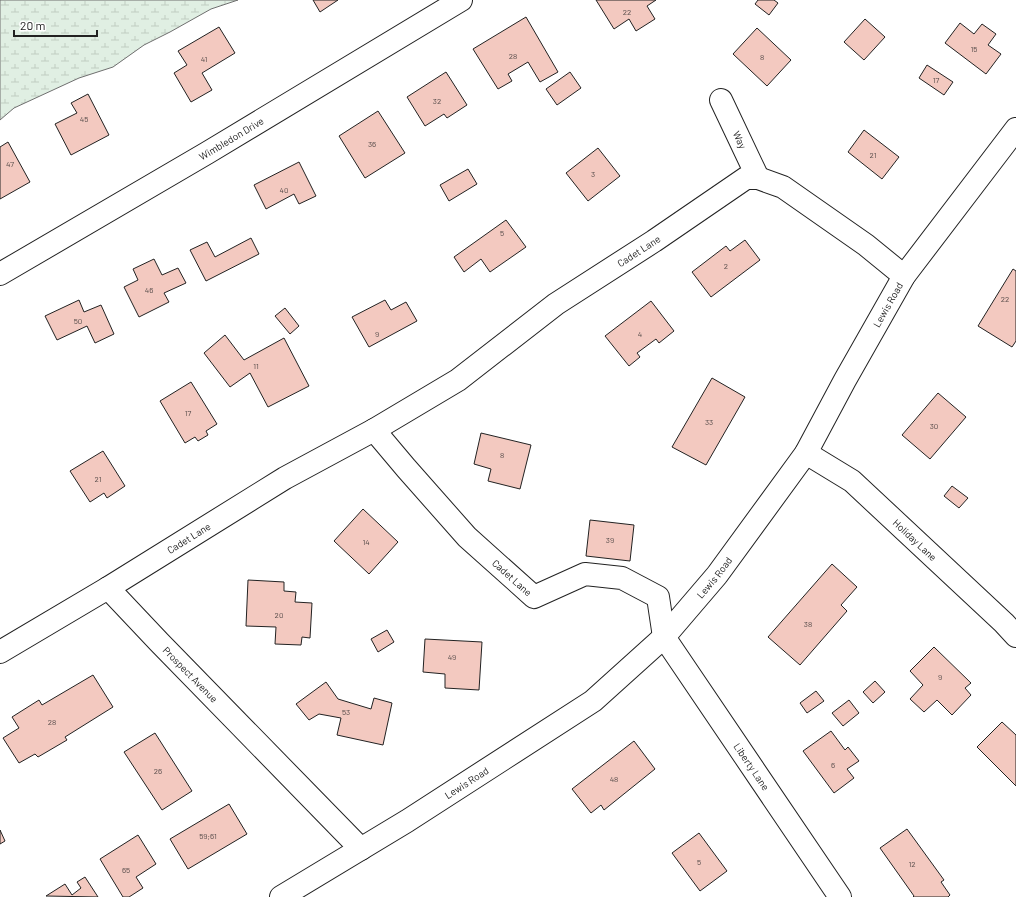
<svg xmlns="http://www.w3.org/2000/svg" width="1016" height="897" viewBox="0 0 1016 897" font-family="Barlow,sans-serif">
	<style>
		.wetland { fill: url(#wetland-marsh); stroke: #6f6f6f }
		.building { fill: #f3c9c0; stroke: #222 }
		.lines { fill: none; stroke-linecap: round; stroke-linejoin: round }
		.minor-casing { stroke: #222; stroke-width: 24 }
		.minor { stroke: #fff; stroke-width: 22 }
		.labels { text-anchor: middle; stroke-width: 3; stroke-linejoin: round; paint-order: stroke }
		.number-label { font-size: 8px; fill: #564c4a }
		.street-label { font-size: 10px; fill: #222; stroke: #fff }
	</style>
	<defs>
		<pattern id="wetland-marsh" width="20" height="14" patternUnits="userSpaceOnUse"><rect width="20" height="14" fill="#e0efe3"/><path d="M1 5h8M5 5V1M11 12h8M15 12V8" fill="none" stroke="#c0cdc2"/></pattern>
	</defs>
	<rect width="100%" height="100%" fill="#fff"/>
	<path class="wetland" d="M 0,0 L 238,0 L 211,9 L 170,32 L 144,45 L 113,67 L 79,78 L 14,108 L 0,120 Z"/>
	<path class="building" d="M 313,0 L 338,0 L 320,12 Z
		M 596,0 L 656,0 L 647,6 L 655,19 L 636,31 L 629,19 L 614,29 Z
		M 758,0 L 774,0 L 778,3 L 769,15 L 755,4 Z
		M 526,17 L 558,72 L 540,82 L 528,62 L 508,74 L 512,81 L 498,89 L 473,49 Z
		M 865,19 L 885,37 L 864,60 L 844,42 Z
		M 960,23 L 974,34 L 982,24 L 996,34 L 988,45 L 1001,54 L 986,74 L 945,43 Z
		M 219,27 L 235,53 L 202,73 L 212,90 L 191,102 L 174,73 L 187,65 L 178,51 Z
		M 757,28 L 791,60 L 767,86 L 733,54 Z
		M 927,65 L 953,82 L 944,95 L 919,78 Z
		M 446,72 L 467,105 L 447,118 L 444,114 L 425,126 L 407,97 Z
		M 570,72 L 581,88 L 557,105 L 546,89 Z
		M 88,94 L 109,135 L 71,155 L 55,124 L 77,113 L 71,103 Z
		M 378,111 L 405,153 L 365,178 L 339,136 Z
		M 864,130 L 899,157 L 882,179 L 848,152 Z
		M 8,142 L 30,182 L 0,199 L 0,147 Z
		M 598,148 L 620,176 L 588,201 L 566,173 Z
		M 299,162 L 316,196 L 299,204 L 294,194 L 266,209 L 254,185 Z
		M 468,169 L 477,184 L 449,201 L 440,185 Z
		M 506,220 L 526,247 L 490,272 L 481,259 L 464,272 L 454,257 Z
		M 251,238 L 259,254 L 206,281 L 190,250 L 207,242 L 215,257 Z
		M 745,240 L 760,260 L 711,297 L 692,272 L 726,246 L 730,251 Z
		M 154,259 L 162,275 L 178,268 L 186,283 L 164,293 L 169,302 L 139,317 L 124,287 L 138,280 L 133,269 Z
		M 1013,269 L 1016,271 L 1016,341 L 1012,347 L 978,326 Z
		M 79,300 L 84,312 L 101,305 L 114,334 L 95,343 L 87,326 L 57,340 L 45,316 Z
		M 385,300 L 391,310 L 406,302 L 417,321 L 369,347 L 352,317 Z
		M 651,301 L 674,331 L 659,343 L 656,339 L 637,353 L 640,357 L 629,366 L 605,336 Z
		M 285,308 L 299,326 L 290,334 L 275,316 Z
		M 225,335 L 244,360 L 284,338 L 309,386 L 268,407 L 250,373 L 230,387 L 204,353 Z
		M 712,378 L 745,397 L 706,465 L 672,447 Z
		M 191,382 L 217,424 L 206,431 L 208,435 L 198,441 L 195,437 L 185,443 L 160,401 Z
		M 938,393 L 966,417 L 930,459 L 902,435 Z
		M 481,433 L 531,445 L 520,489 L 488,481 L 491,469 L 474,464 Z
		M 103,451 L 125,486 L 107,498 L 104,493 L 90,502 L 70,471 Z
		M 952,486 L 968,498 L 959,508 L 944,496 Z
		M 363,509 L 398,542 L 369,574 L 334,541 Z
		M 590,520 L 634,525 L 630,561 L 586,556 Z
		M 832,564 L 857,587 L 841,605 L 847,611 L 800,665 L 768,637 Z
		M 248,580 L 284,582 L 284,591 L 296,592 L 295,602 L 312,603 L 310,638 L 302,637 L 301,645 L 275,644 L 276,627 L 246,626 Z
		M 387,630 L 394,642 L 378,652 L 371,639 Z
		M 425,639 L 482,642 L 479,690 L 445,688 L 445,674 L 423,672 Z
		M 934,647 L 971,683 L 965,688 L 971,695 L 952,715 L 937,700 L 924,712 L 910,699 L 923,685 L 910,671 Z
		M 93,675 L 113,707 L 65,737 L 67,740 L 38,757 L 35,754 L 19,763 L 3,738 L 19,728 L 12,717 L 39,700 L 42,705 Z
		M 875,681 L 885,692 L 873,703 L 863,692 Z
		M 326,682 L 338,699 L 371,709 L 374,698 L 392,703 L 383,745 L 337,735 L 341,718 L 319,714 L 309,720 L 296,704 Z
		M 816,691 L 824,701 L 807,713 L 800,703 Z
		M 849,700 L 859,713 L 843,726 L 832,713 Z
		M 1002,722 L 1016,735 L 1016,786 L 977,747 Z
		M 831,731 L 845,750 L 848,747 L 859,761 L 847,769 L 854,778 L 834,793 L 803,751 Z
		M 155,733 L 192,791 L 162,810 L 124,752 Z
		M 634,741 L 655,769 L 604,810 L 601,805 L 591,813 L 572,789 Z
		M 229,804 L 247,834 L 188,869 L 170,839 Z
		M 907,829 L 944,880 L 941,882 L 950,895 L 948,897 L 913,897 L 914,896 L 880,848 Z
		M 0,830 L 5,841 L 0,844 Z
		M 699,833 L 727,871 L 700,891 L 672,853 Z
		M 138,835 L 156,864 L 136,877 L 143,888 L 129,897 L 123,897 L 100,859 Z
		M 85,877 L 98,897 L 46,896 L 65,884 L 72,895 L 81,888 L 77,882 Z"/>
	<g class="lines">
		<g class="minor-casing">
			<g id="minor">
				<path id="s1" d="M 721,100 L 758,178"/>
				<path id="s2" d="M 0,274 L 207,153 L 461,0"/>
				<path id="s3" d="M 374,430 L 458,380 L 556,304 L 654,241 L 746,178 L 758,178 L 783,187 L 866,245 L 904,276"/>
				<path id="s4" d="M 806,453 L 852,481 L 1004,623 L 1016,636"/>
				<path id="s5" d="M 108,588 L 285,478 L 374,430 L 406,468 L 467,537 L 534,597 L 585,574 L 622,578 L 658,597 L 664,637 L 840,897"/>
				<path id="s6" d="M 0,652 L 108,588 L 159,642 L 361,849"/>
				<path id="s7" d="M 281,897 L 407,821 L 593,701 L 664,637 L 717,575 L 806,453 L 845,380 L 904,276 L 1016,129"/>
			</g>
		</g>
		<use href="#minor" class="minor"/>
	</g>
	<g class="labels">
		<g class="number-label">
			<text x="627" y="15">22</text>
			<text x="974" y="52">15</text>
			<text x="513" y="59">28</text>
			<text x="762" y="60">8</text>
			<text x="204" y="62">41</text>
			<text x="936" y="83">17</text>
			<text x="437" y="104">32</text>
			<text x="84" y="122">45</text>
			<text x="372" y="147">36</text>
			<text x="873" y="158">21</text>
			<text x="10" y="167">47</text>
			<text x="593" y="177">3</text>
			<text x="284" y="193">40</text>
			<text x="502" y="236">5</text>
			<text x="726" y="269">2</text>
			<text x="149" y="293">46</text>
			<text x="1005" y="302">22</text>
			<text x="78" y="324">50</text>
			<text x="377" y="337">9</text>
			<text x="640" y="337">4</text>
			<text x="256" y="369">11</text>
			<text x="188" y="416">17</text>
			<text x="709" y="425">33</text>
			<text x="934" y="429">30</text>
			<text x="502" y="458">8</text>
			<text x="98" y="482">21</text>
			<text x="610" y="543">39</text>
			<text x="366" y="545">14</text>
			<text x="279" y="618">20</text>
			<text x="808" y="627">38</text>
			<text x="452" y="660">49</text>
			<text x="940" y="680">9</text>
			<text x="346" y="715">53</text>
			<text x="52" y="725">28</text>
			<text x="833" y="768">6</text>
			<text x="158" y="774">26</text>
			<text x="614" y="782">48</text>
			<text x="208" y="839">59;61</text>
			<text x="699" y="865">5</text>
			<text x="912" y="867">12</text>
			<text x="126" y="873">65</text>
		</g>
		<g class="street-label">
			<text dy="4" stroke="none"><textPath href="#s2" startOffset="268">Wimbledon Drive</textPath></text>
			<text dy="4" stroke="none"><textPath href="#s1" startOffset="44">Way</textPath></text>
			<text dy="4" stroke="none"><textPath href="#s3" startOffset="320">Cadet Lane</textPath></text>
			<text dy="4" stroke="none"><textPath href="#s7" startOffset="866">Lewis Road</textPath></text>
			<text dy="4" stroke="none"><textPath href="#s5" startOffset="95">Cadet Lane</textPath></text>
			<text dy="4" stroke="none"><textPath href="#s4" startOffset="140">Holiday Lane</textPath></text>
			<text dy="4" stroke="none"><textPath href="#s5" startOffset="512">Cadet Lane</textPath></text>
			<text dy="4" stroke="none"><textPath href="#s7" startOffset="542">Lewis Road</textPath></text>
			<text dy="4" stroke="none"><textPath href="#s6" startOffset="245">Prospect Avenue</textPath></text>
			<text dy="4" stroke="none"><textPath href="#s5" startOffset="872">Liberty Lane</textPath></text>
			<text dy="4" stroke="none"><textPath href="#s7" startOffset="218">Lewis Road</textPath></text>
		</g>
	</g>
	<path d="M14 30v6h83v-6" fill="none" stroke="#222222" stroke-width="2"/>
	<text x="20" y="30" font-size="12" fill="#222222" stroke="#ffffff" stroke-width="3" paint-order="stroke">20 m</text>
</svg>
